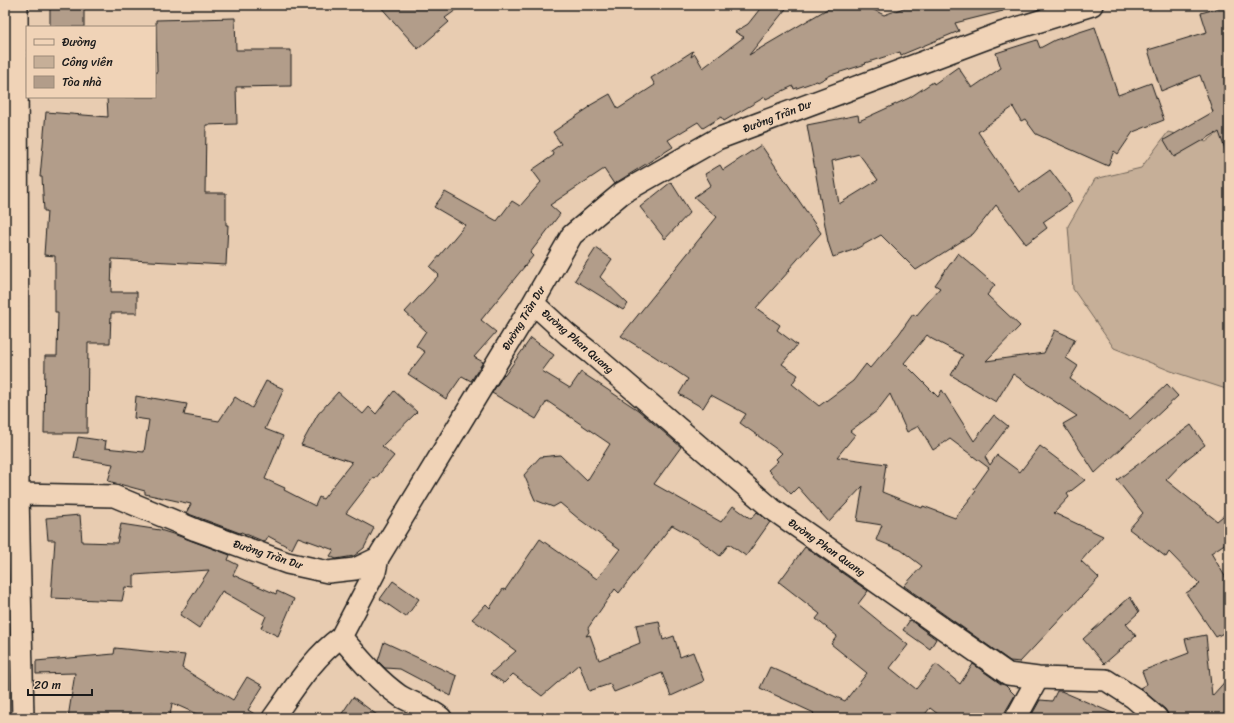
<svg xmlns="http://www.w3.org/2000/svg" width="1234" height="723" viewBox="0 0 1234 723" font-family="Sriracha,sans-serif">
	<style>
		.green { fill: #c6af98; stroke: #71665a }
		.building { fill: #b29d8a; stroke: #1c1c1c; fill-rule: evenodd }
		.lines { fill: none; stroke-linecap: round; stroke-linejoin: round }
		.minor-casing { stroke: #1c1c1c; stroke-width: 24 }
		.minor { stroke: #f0d3b7; stroke-width: 21 }
		.labels { text-anchor: middle; stroke-width: 3; stroke-linejoin: round; paint-order: stroke }
		.street-label { font-size: 11px; fill: #1c1c1c; stroke: #f0d3b7 }
	</style>
	<rect width="100%" height="100%" fill="#e8ccb1"/>
	<filter id="ink" filterUnits="userSpaceOnUse"><feTurbulence type="fractalNoise" baseFrequency=".025" numOctaves="2"/><feDisplacementMap in="SourceGraphic" scale="8" xChannelSelector="R" yChannelSelector="G"/><feConvolveMatrix kernelMatrix="1 2 1 2 8 2 1 2 1" color-interpolation-filters="sRGB"/></filter>
	<g filter="url(#ink)">
		<path class="green" d="M 1229,124 L 1229,390 L 1171,371 L 1114,348 L 1073,289 L 1068,226 L 1095,179 L 1141,168 L 1168,132 L 1206,142 Z"/>
		<path class="building" d="M 50,5 L 84,5 L 84,27 L 50,27 Z
			M 379,5 L 463,5 L 445,18 L 449,22 L 418,49 Z
			M 763,5 L 789,5 L 749,55 L 834,5 L 864,5 L 884,15 L 912,5 L 1002,5 L 1003,11 L 955,23 L 959,31 L 901,55 L 900,52 L 865,63 L 866,64 L 831,75 L 818,82 L 817,81 L 794,89 L 793,86 L 766,99 L 765,97 L 724,121 L 721,117 L 703,128 L 698,122 L 668,140 L 673,147 L 614,184 L 604,169 L 550,205 L 560,214 L 530,253 L 533,256 L 481,320 L 496,332 L 474,357 L 483,362 L 471,381 L 462,376 L 446,399 L 408,374 L 425,352 L 416,346 L 426,331 L 405,312 L 439,275 L 430,267 L 465,225 L 434,207 L 445,192 L 497,221 L 512,201 L 520,206 L 541,182 L 532,170 L 554,155 L 551,151 L 561,144 L 553,132 L 590,107 L 589,106 L 610,94 L 618,109 L 655,85 L 651,78 L 693,51 L 691,57 L 695,54 L 703,68 L 744,37 L 735,32 L 748,24 Z
			M 1229,5 L 1229,151 L 1226,152 L 1219,132 L 1216,134 L 1216,133 L 1174,157 L 1164,140 L 1213,112 L 1200,75 L 1161,91 L 1148,50 L 1207,32 L 1201,13 Z
			M 235,18 L 236,50 L 291,50 L 291,86 L 236,87 L 237,124 L 206,125 L 205,193 L 226,193 L 226,225 L 228,225 L 226,265 L 112,259 L 111,292 L 137,292 L 137,313 L 111,313 L 110,343 L 88,343 L 87,433 L 44,433 L 45,356 L 57,356 L 58,312 L 55,312 L 55,256 L 44,255 L 47,211 L 44,211 L 42,177 L 40,177 L 46,112 L 108,117 L 107,97 L 155,97 L 155,72 L 157,72 L 156,20 Z
			M 1095,27 L 1118,95 L 1151,83 L 1164,120 L 1133,132 L 1118,154 L 1114,151 L 1108,166 L 1036,134 L 1025,119 L 1021,121 L 1013,107 L 978,132 L 1019,192 L 1050,170 L 1068,194 L 1072,202 L 1043,222 L 1047,228 L 1026,244 L 996,205 L 973,234 L 916,270 L 881,235 L 856,249 L 833,257 L 828,242 L 807,125 L 858,115 L 859,121 L 909,98 L 933,82 L 934,84 L 958,67 L 972,88 L 1001,68 L 996,53 L 1037,40 L 1040,48 L 1055,40 ZM 859,154 L 878,180 L 839,204 L 832,161 Z
			M 761,145 L 821,233 L 789,269 L 790,270 L 756,308 L 780,325 L 777,330 L 797,345 L 782,364 L 798,375 L 792,384 L 819,406 L 853,381 L 866,364 L 870,368 L 899,334 L 913,314 L 916,316 L 940,288 L 935,285 L 958,253 L 995,285 L 987,295 L 1020,326 L 986,361 L 1044,353 L 1055,330 L 1075,339 L 1066,358 L 1078,366 L 1070,379 L 1130,419 L 1167,384 L 1178,396 L 1095,473 L 1063,424 L 1077,416 L 1013,374 L 996,402 L 951,375 L 963,355 L 932,339 L 927,335 L 904,363 L 938,397 L 942,390 L 974,441 L 994,415 L 1008,426 L 985,457 L 990,465 L 997,455 L 1020,472 L 1040,446 L 1085,480 L 1067,494 L 1069,497 L 1054,513 L 1103,536 L 1081,561 L 1099,578 L 1020,662 L 1010,661 L 904,586 L 922,566 L 901,550 L 876,540 L 882,525 L 857,521 L 863,486 L 829,522 L 798,487 L 791,494 L 768,470 L 778,461 L 776,459 L 782,453 L 740,423 L 746,414 L 711,395 L 703,408 L 679,394 L 688,379 L 654,356 L 621,336 L 717,217 L 694,197 L 711,185 L 705,174 L 720,165 L 723,170 ZM 890,394 L 907,432 L 919,426 L 933,450 L 950,439 L 989,468 L 974,489 L 976,491 L 955,518 L 923,506 L 922,508 L 882,492 L 886,464 L 837,457 L 855,435 L 850,431 L 877,411 Z
			M 671,182 L 690,212 L 665,239 L 640,207 Z
			M 596,248 L 612,259 L 600,277 L 628,304 L 623,310 L 575,280 Z
			M 531,338 L 554,355 L 542,371 L 570,388 L 581,372 L 638,410 L 681,447 L 654,484 L 721,522 L 733,506 L 751,519 L 757,512 L 770,522 L 746,556 L 729,544 L 720,556 L 699,540 L 672,525 L 619,593 L 615,589 L 588,628 L 589,632 L 586,636 L 590,635 L 599,660 L 640,643 L 636,625 L 659,621 L 663,640 L 674,636 L 680,657 L 693,652 L 704,681 L 671,696 L 662,673 L 614,692 L 610,684 L 589,691 L 579,664 L 542,696 L 513,674 L 504,683 L 490,674 L 516,651 L 472,619 L 486,604 L 490,608 L 503,589 L 505,590 L 540,539 L 597,579 L 620,549 L 579,519 L 560,503 L 553,507 L 535,500 L 524,475 L 540,457 L 560,455 L 587,481 L 610,444 L 547,401 L 536,419 L 492,393 L 504,374 L 505,375 Z
			M 266,381 L 284,389 L 265,429 L 283,436 L 265,479 L 285,488 L 284,490 L 315,506 L 319,497 L 323,499 L 352,462 L 301,445 L 318,414 L 338,392 L 363,414 L 369,407 L 376,414 L 394,391 L 417,412 L 382,446 L 394,456 L 375,479 L 373,478 L 346,513 L 374,528 L 364,548 L 354,556 L 336,559 L 330,556 L 334,550 L 298,537 L 292,549 L 268,536 L 265,542 L 241,532 L 240,533 L 186,513 L 191,504 L 145,494 L 145,491 L 108,481 L 113,464 L 74,458 L 78,437 L 106,441 L 105,448 L 144,452 L 149,420 L 134,418 L 136,396 L 152,399 L 152,398 L 187,404 L 184,415 L 219,421 L 235,397 L 252,408 Z
			M 1191,425 L 1205,445 L 1184,461 L 1166,480 L 1217,521 L 1229,511 L 1229,541 L 1211,553 L 1229,583 L 1229,630 L 1216,637 L 1186,593 L 1200,584 L 1169,552 L 1166,557 L 1129,529 L 1143,513 L 1117,480 Z
			M 80,515 L 82,542 L 117,543 L 121,524 L 160,530 L 176,535 L 230,555 L 228,560 L 238,565 L 233,575 L 276,594 L 277,591 L 294,599 L 278,636 L 261,628 L 266,616 L 222,591 L 199,628 L 180,615 L 209,570 L 134,575 L 134,588 L 125,587 L 122,601 L 51,598 L 55,540 L 48,540 L 46,518 Z
			M 805,547 L 868,591 L 858,604 L 908,645 L 890,668 L 916,689 L 936,664 L 960,684 L 973,664 L 1001,684 L 1005,685 L 1015,695 L 1005,712 L 1004,718 L 943,718 L 930,708 L 922,718 L 810,718 L 814,713 L 760,688 L 770,667 L 845,701 L 867,673 L 831,644 L 837,636 L 816,619 L 820,614 L 779,582 Z
			M 393,581 L 419,599 L 406,617 L 380,599 Z
			M 1130,597 L 1139,612 L 1126,624 L 1136,636 L 1104,664 L 1083,639 Z
			M 910,620 L 936,639 L 930,649 L 903,630 Z
			M 1206,635 L 1212,696 L 1229,677 L 1229,718 L 1169,718 L 1168,714 L 1165,709 L 1140,688 L 1147,684 L 1142,671 L 1189,653 L 1185,639 Z
			M 384,642 L 457,676 L 451,696 L 400,669 L 385,668 L 378,661 Z
			M 115,648 L 185,655 L 182,668 L 233,700 L 247,677 L 263,686 L 248,710 L 261,718 L 206,718 L 172,703 L 170,716 L 150,713 L 150,718 L 68,718 L 75,673 L 36,674 L 36,661 L 114,654 Z
			M 1057,691 L 1061,691 L 1124,718 L 1030,718 L 1040,700 L 1052,701 Z
			M 353,697 L 381,718 L 339,718 Z"/>
		<g class="lines">
			<g class="minor-casing">
				<path id="minor" d="M 17,5 L 18,494 L 23,718
					M 533,303 L 568,335 L 591,353 L 772,509 L 1008,674 L 1038,678 L 1106,680 L 1134,698 L 1157,718
					M 5,498 L 18,494 L 114,496 L 196,530 L 287,563 L 328,572 L 355,569 L 378,558 L 533,303 L 572,235 L 622,193 L 717,139 L 1001,33 L 1092,5
					M 341,637 C 359,658 377,680 400,696 C 413,704 430,708 441,718
					M 273,718 C 294,689 312,658 341,637 L 375,572 L 378,558
					M 1016,718 L 1038,678"/>
			</g>
			<use href="#minor" class="minor"/>
		</g>
	</g>
	<g class="labels">
		<g class="street-label">
			<text transform="translate(777 116) rotate(-21)" y="4">Đường Trần Dư</text>
			<text transform="translate(523 318) rotate(-59)" y="4">Đường Trần Dư</text>
			<text transform="translate(578 341) rotate(41)" y="4">Đường Phan Quang</text>
			<text transform="translate(827 547) rotate(35)" y="4">Đường Phan Quang</text>
			<text transform="translate(268 554) rotate(18)" y="4">Đường Trần Dư</text>
		</g>
	</g>
	<rect width="1234" height="723" fill="none" stroke="#f0d3b7" stroke-width="20"/>
	<rect x="10" y="10" width="1214" height="703" fill="none" stroke="#1c1c1c" stroke-width="1.5" filter="url(#ink)"/>
	<rect x="26" y="26" width="130" height="72" fill="#f0d3b7" stroke="#9b8a79"/>
	<rect x="34" y="39" width="20" height="6" fill="#f0d3b7" stroke="#9b8a79"/>
	<text x="62" y="46" font-size="12" fill="#1c1c1c">Đường</text>
	<rect x="34" y="56" width="20" height="12" fill="#c6af98" stroke="#9b8a79"/>
	<text x="62" y="66" font-size="12" fill="#1c1c1c">Công viên</text>
	<rect x="34" y="76" width="20" height="12" fill="#b29d8a" stroke="#9b8a79"/>
	<text x="62" y="86" font-size="12" fill="#1c1c1c">Tòa nhà</text>
	<path d="M28 689v6h64v-6" fill="none" stroke="#1c1c1c" stroke-width="2"/>
	<text x="34" y="689" font-size="12" fill="#1c1c1c" stroke="#f0d3b7" stroke-width="3" paint-order="stroke">20 m</text>
</svg>
